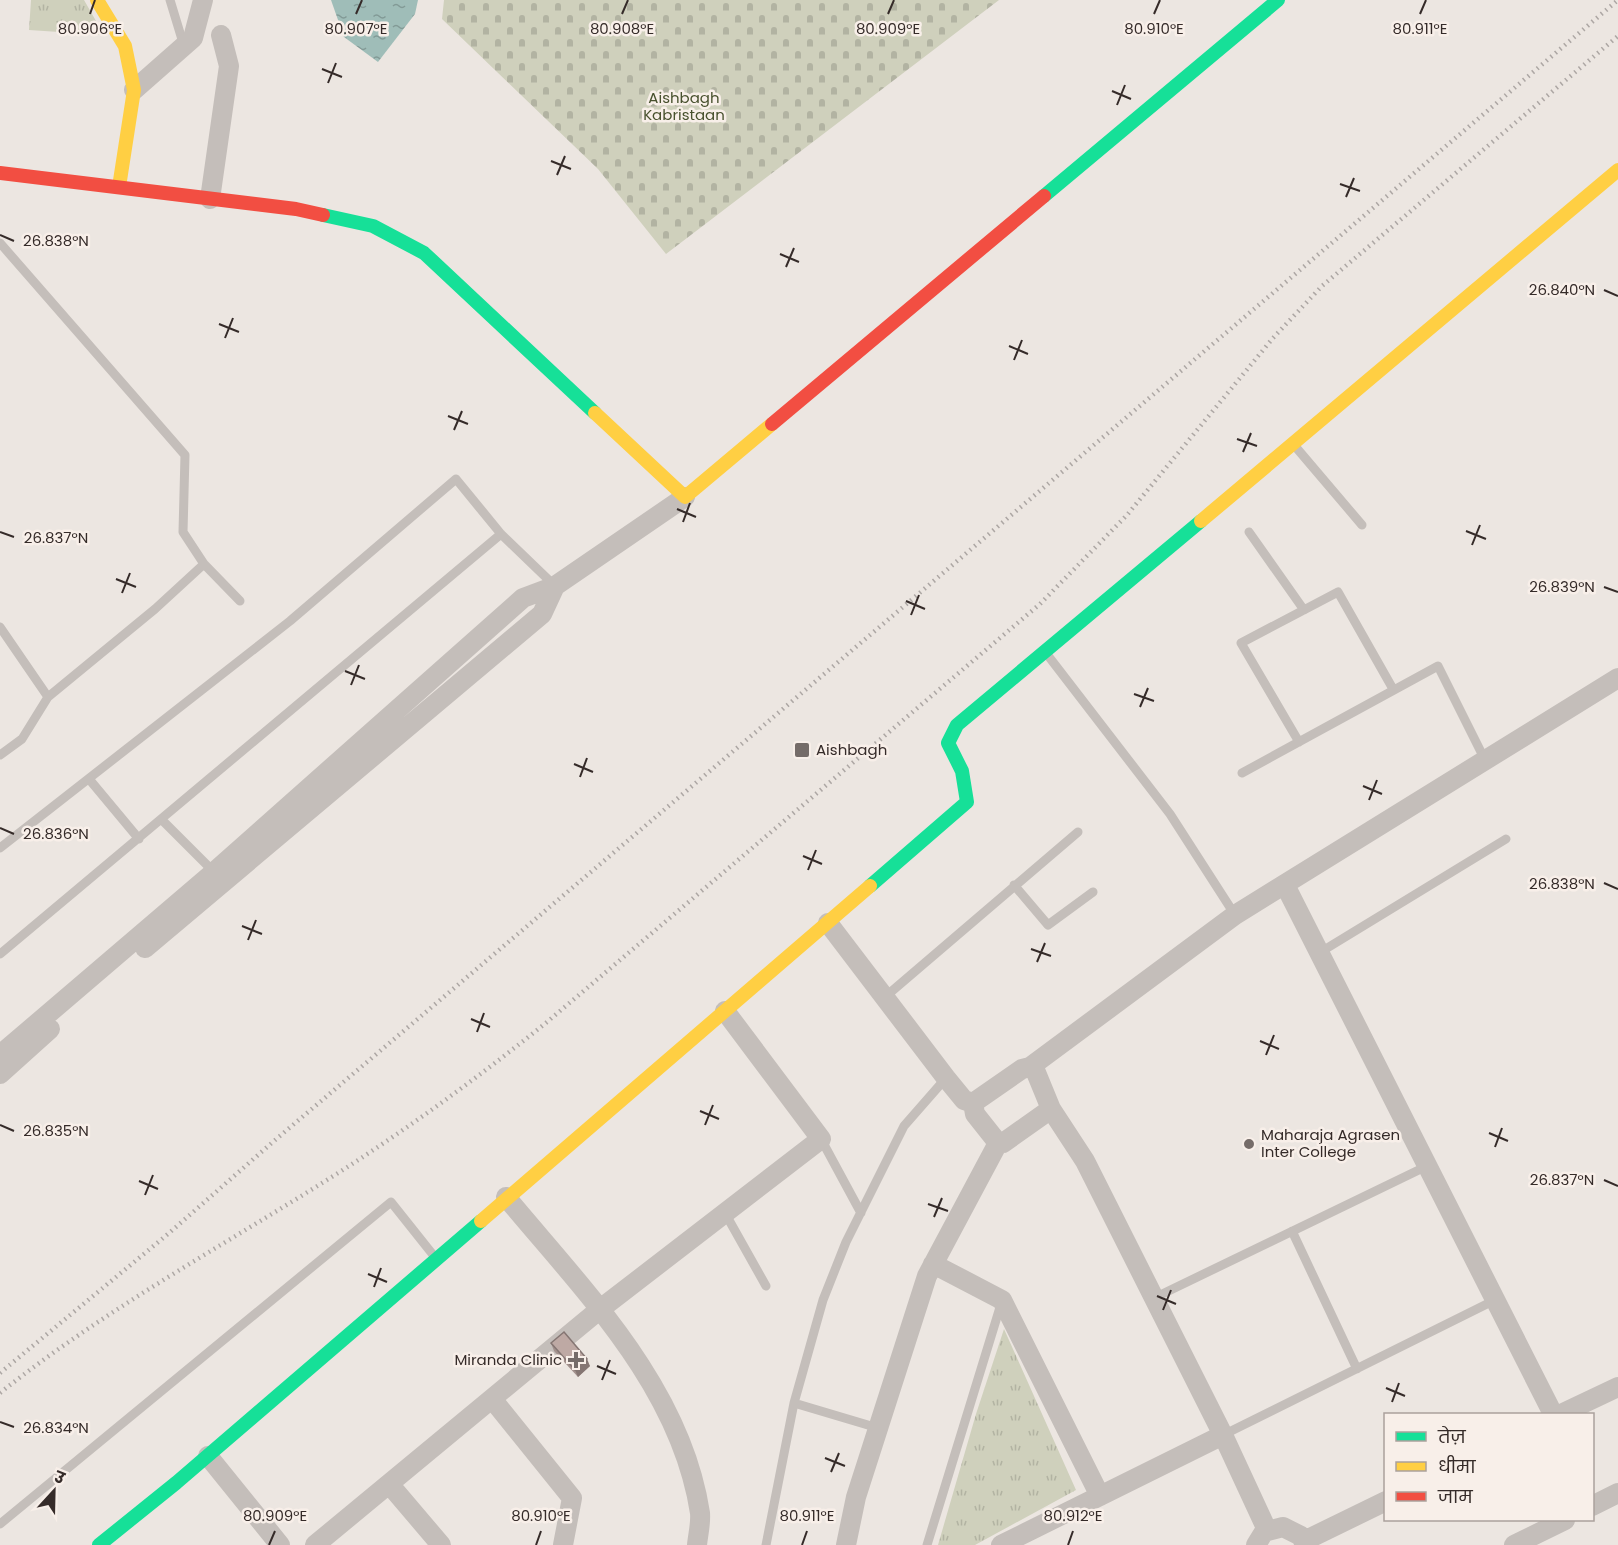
<svg xmlns="http://www.w3.org/2000/svg" width="1618" height="1545" viewBox="0 0 1618 1545" font-family="Poppins,'Noto Sans Devanagari',sans-serif">
	<style>
		.grass { fill: url(#grass-tufts) }
		.cemetery { fill: url(#cemetery-stones) }
		.water { fill: url(#water-ripples) }
		.lines { fill: none; stroke-linecap: round; stroke-linejoin: round }
		.lane { stroke: #c4beba; stroke-width: 9 }
		.street { stroke: #c4beba; stroke-width: 20 }
		.fast { stroke: #16e098; stroke-width: 14 }
		.slow { stroke: #ffcf43; stroke-width: 14 }
		.jam { stroke: #f24e42; stroke-width: 14 }
		.rail { stroke: #ada7a4; stroke-width: 4.5; stroke-dasharray: 1.5 4.5; stroke-linecap: butt }
		.wall { fill: #a3918d }
		.shaded-wall { fill: #857673 }
		.building { fill: #bea9a4; stroke: #857673; stroke-width: 1.5 }
		.ticks { fill: none; stroke: #352b29; stroke-width: 2 }
		.poi-dot { fill: #756c69; stroke: #f8efe9; stroke-width: 2 }
		.labels { text-anchor: middle; stroke-width: 5; stroke-linejoin: round; paint-order: stroke }
		.park-label { font-size: 15px; fill: #48512e; stroke: #f8efe9 }
		.poi-label { font-size: 15px; fill: #352b29; stroke: #f8efe9; text-anchor: start }
		.ticks-label { font-size: 15px; text-anchor: middle; fill: #352b29; stroke: #f8efe9; stroke-width: 5; stroke-linejoin: round; paint-order: stroke }
	</style>
	<defs>
		<pattern id="grass-tufts" width="24" height="20" patternUnits="userSpaceOnUse" patternTransform="scale(1.5)"><rect width="24" height="20" fill="#cfd0bc"/><path d="M3 7l-1-3M5 7V3M7 7l1-3M15 17l-1-3M17 17v-4M19 17l1-3" fill="none" stroke="#b2b3a2"/></pattern>
		<pattern id="cemetery-stones" width="16" height="16" patternUnits="userSpaceOnUse" patternTransform="scale(1.5)"><rect width="16" height="16" fill="#cfd0bc"/><path d="M2 7V4a2 2 0 0 1 4 0v3zM10 15v-3a2 2 0 0 1 4 0v3z" fill="#b2b3a2"/></pattern>
		<pattern id="water-ripples" width="26" height="14" patternUnits="userSpaceOnUse" patternTransform="scale(1.5)"><rect width="26" height="14" fill="#9fbdb8"/><path d="M2 4q2-2 4 0t4 0M15 11q2-2 4 0t4 0" fill="none" stroke="#829a96"/></pattern>
	</defs>
	<rect width="100%" height="100%" fill="#ece6e1"/>
	<path class="grass" d="M 31,0 L 84,0 L 104,35 L 29,30 Z
		M 1004,1329 L 1076,1490 L 975,1545 L 938,1545 L 976,1414 Z"/>
	<path class="cemetery" d="M 444,0 L 999,0 L 666,254 L 598,169 L 442,19 Z"/>
	<path class="water" d="M 331,0 L 418,0 L 415,14 L 378,62 L 344,37 Z"/>
	<g class="lines">
		<path class="lane" d="M 170,0 L 184,46
			M 0,243 L 185,455 L 183,532 L 204,564 L 240,601
			M 1294,445 L 1362,525
			M 1249,532 L 1304,610
			M 0,627 L 48,697 L 22,739 L 0,755
			M 1046,653 L 1170,814 L 1235,915
			M 48,697 L 155,609 L 204,564
			M 1299,742 L 1241,643 L 1338,592 L 1393,689
			M 1242,773 L 1438,666 L 1485,760
			M 89,779 L 139,839
			M 162,820 L 214,872
			M 0,848 L 290,621 L 456,479 L 501,534 L 555,586
			M 1014,885 L 1048,925 L 1093,892
			M 1319,953 L 1506,839
			M 0,954 L 501,534
			M 885,997 L 1078,832
			M 821,1139 L 861,1213
			M 725,1213 L 766,1286
			M 1292,1231 L 1357,1369
			M 1154,1298 L 1427,1166
			M 794,1403 L 878,1428
			M 1223,1435 L 1495,1300
			M 0,1524 L 391,1202 L 434,1256
			M 766,1545 L 794,1403 L 823,1300 L 846,1242 L 904,1126 L 946,1078
			M 927,1545 L 1001,1304"/>
		<path class="street" d="M 134,90 L 193,38 L 203,0
			M 210,199 L 229,66 L 221,35
			M 1285,885 L 1553,1414
			M 828,923 L 946,1078 L 964,1100 L 973,1103
			M 145,948 L 542,614 L 555,586
			M 0,1055 L 214,872 L 523,598 L 555,586 L 685,497
			M 1030,1067 L 1035,1070 L 1051,1109 L 1085,1161 L 1223,1435 L 1267,1530
			M 0,1074 L 50,1029
			M 973,1103 L 1022,1069 L 1030,1067 L 1235,915 L 1618,678
			M 973,1103 L 975,1114 L 998,1143
			M 998,1143 L 1003,1143 L 1051,1109
			M 506,1197 C 584,1291 681,1387 700,1513 C 701,1523 698,1535 697,1545
			M 933,1264 L 1002,1300 L 1100,1496
			M 493,1400 L 572,1498 L 563,1545
			M 1561,1414 L 1618,1387
			M 208,1456 L 280,1545
			M 390,1485 L 441,1545
			M 1592,1506 L 1618,1493
			M 1304,1541 L 1386,1501
			M 315,1545 L 599,1310 L 821,1139 L 725,1011
			M 846,1545 L 856,1497 L 927,1276 L 998,1143
			M 1001,1545 L 1223,1435
			M 1256,1545 L 1264,1532 L 1283,1527 L 1301,1536 L 1305,1545
			M 1514,1545 L 1565,1520"/>
		<path class="fast" d="M 1044,196 L 1278,0
			M 323,215 L 373,226 L 424,253 L 595,413
			M 870,886 L 967,802 L 962,771 L 948,743 L 957,725 L 1201,521
			M 99,1545 L 176,1483 L 481,1221"/>
		<path class="slow" d="M 97,0 L 125,46 L 134,90 L 119,187
			M 595,413 L 685,497 L 772,424
			M 1201,521 L 1618,170
			M 481,1221 L 870,886"/>
		<path class="jam" d="M 0,173 L 296,209 L 323,215
			M 772,424 L 1044,196"/>
		<path class="rail" d="M 0,1373 L 168,1234 L 274,1141 L 1618,0
			M 0,1393 C 109,1306 232,1241 349,1166 C 417,1122 484,1073 547,1022 L 1040,604 L 1127,515 L 1273,338 L 1322,286 L 1618,36"/>
	</g>
	<path class="wall" d="M 551,1343 L 590,1366 L 578,1377 L 554,1351 Z"/>
	<path class="shaded-wall" d="M 587,1359 L 590,1366 L 578,1377 L 575,1370 Z"/>
	<path class="building" d="M 564,1332 L 587,1359 L 575,1370 L 551,1343 Z"/>
	<path class="ticks" d="M 90,14 L 95,0M 356,14 L 362,0M 622,14 L 628,0M 888,14 L 894,0M 1154,14 L 1160,0M 1420,14 L 1426,0M 322,69 L 342,77M 328,83 L 336,63M 1112,91 L 1131,99M 1117,105 L 1125,85M 551,161 L 571,169M 557,175 L 565,156M 1340,184 L 1360,191M 1346,197 L 1354,178M 0,235 L 14,241M 780,254 L 799,262M 786,267 L 794,248M 1604,290 L 1618,296M 219,324 L 239,332M 225,338 L 233,318M 1009,346 L 1028,354M 1014,360 L 1022,340M 448,416 L 468,424M 454,430 L 462,411M 1237,439 L 1257,446M 1243,452 L 1251,433M 677,509 L 696,517M 683,522 L 690,503M 1466,531 L 1486,539M 0,532 L 14,537M 1472,545 L 1480,525M 116,579 L 136,587M 1604,587 L 1618,592M 122,593 L 130,573M 906,601 L 925,609M 911,615 L 919,595M 345,671 L 365,679M 351,685 L 359,665M 1134,694 L 1154,701M 1140,707 L 1148,688M 574,764 L 593,772M 580,777 L 587,758M 1363,786 L 1382,794M 1369,800 L 1377,780M 0,828 L 14,834M 803,856 L 822,864M 808,870 L 816,850M 1604,883 L 1618,889M 242,926 L 262,934M 248,940 L 256,920M 1031,949 L 1051,956M 1037,962 L 1045,943M 471,1019 L 490,1027M 477,1032 L 484,1013M 1260,1041 L 1279,1049M 1266,1055 L 1274,1035M 700,1111 L 719,1119M 0,1125 L 14,1131M 705,1125 L 713,1105M 1489,1133 L 1508,1141M 1495,1147 L 1502,1128M 1604,1180 L 1618,1186M 139,1181 L 158,1189M 145,1195 L 153,1175M 928,1204 L 948,1211M 934,1217 L 942,1198M 368,1274 L 387,1282M 374,1287 L 381,1268M 1157,1296 L 1176,1304M 1163,1310 L 1171,1290M 597,1366 L 616,1374M 602,1380 L 610,1360M 1386,1388 L 1405,1396M 1392,1402 L 1399,1383M 0,1422 L 14,1427M 825,1458 L 845,1466M 831,1472 L 839,1453M 269,1545 L 275,1531M 536,1545 L 541,1531M 802,1545 L 807,1531M 1068,1545 L 1073,1531"/>
	<g class="poi-dot">
		<rect x="794" y="742" width="16" height="16" rx="3"/>
		<circle cx="1249" cy="1144" r="6"/>
		<path d="M573 1351h6v6h6v6h-6v6h-6v-6h-6v-6h6z"/>
	</g>
	<g class="labels">
		<g class="park-label">
			<text x="684" y="103">Aishbagh<tspan x="684" dy="17">Kabristaan</tspan></text>
		</g>
		<g class="poi-label">
			<text x="816" y="755">Aishbagh</text>
			<text x="1261" y="1140">Maharaja Agrasen<tspan x="1261" dy="17">Inter College</tspan></text>
			<text x="562" y="1365" text-anchor="end">Miranda Clinic</text>
		</g>
	</g>
	<g class="ticks-label">
		<text x="356" y="34">80.907°E</text>
		<text x="622" y="34">80.908°E</text>
		<text x="90" y="34">80.906°E</text>
		<text x="888" y="34">80.909°E</text>
		<text x="1154" y="34">80.910°E</text>
		<text x="1420" y="34">80.911°E</text>
		<text x="56" y="246">26.838°N</text>
		<text x="1562" y="295">26.840°N</text>
		<text x="56" y="543">26.837°N</text>
		<text x="1562" y="592">26.839°N</text>
		<text x="56" y="839">26.836°N</text>
		<text x="1562" y="889">26.838°N</text>
		<text x="56" y="1136">26.835°N</text>
		<text x="1562" y="1185">26.837°N</text>
		<text x="56" y="1433">26.834°N</text>
		<text x="275" y="1521">80.909°E</text>
		<text x="541" y="1521">80.910°E</text>
		<text x="807" y="1521">80.911°E</text>
		<text x="1073" y="1521">80.912°E</text>
	</g>
	<rect x="1384" y="1413" width="210" height="108" fill="#f8efe9" stroke="#aaa19c" stroke-width="1.5"/>
	<rect x="1396" y="1432" width="30" height="9" fill="#16e098" stroke="#aaa19c" stroke-width="1.5"/>
	<text x="1438" y="1443" font-size="18" fill="#352b29">तेज़</text>
	<rect x="1396" y="1462" width="30" height="9" fill="#ffcf43" stroke="#aaa19c" stroke-width="1.5"/>
	<text x="1438" y="1473" font-size="18" fill="#352b29">धीमा</text>
	<rect x="1396" y="1492" width="30" height="9" fill="#f24e42" stroke="#aaa19c" stroke-width="1.5"/>
	<text x="1438" y="1503" font-size="18" fill="#352b29">जाम</text>
	<g transform="translate(54 1491) rotate(22)" stroke="#f8efe9" stroke-width="4.5" paint-order="stroke">
	<path d="M0-4.5L10 22L0 15L-10 22Z" fill="#352b29"/>
	<text y="-9" font-size="16" font-weight="bold" text-anchor="middle" fill="#352b29">उ</text>
	</g>
</svg>
